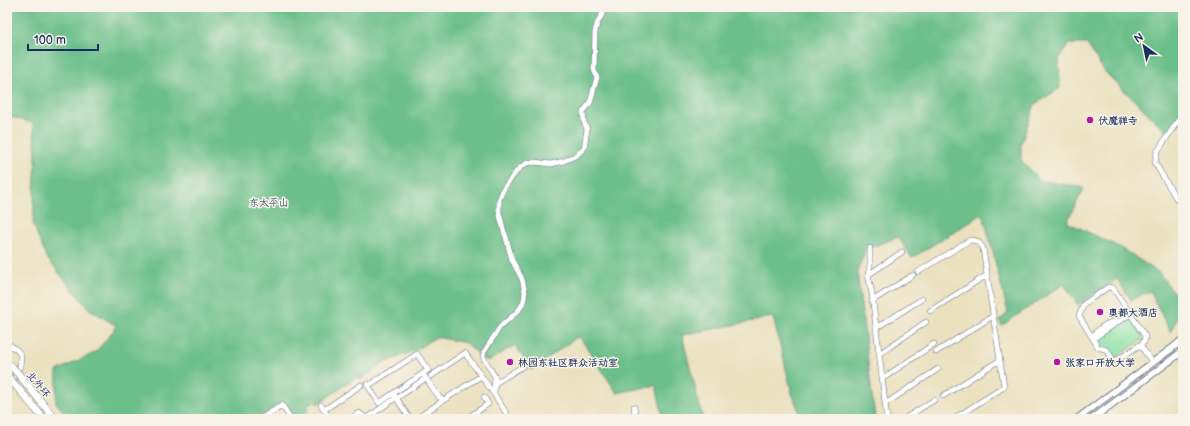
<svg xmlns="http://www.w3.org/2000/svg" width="1190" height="426" viewBox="0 0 1190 426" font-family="'Balsamiq Sans','LXGW WenKai TC',sans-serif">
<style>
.green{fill:#86e1a6;stroke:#508882}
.forest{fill:#6cbf8b;stroke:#447774}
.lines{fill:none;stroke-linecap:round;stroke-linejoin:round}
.minor-casing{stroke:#646d80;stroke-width:6}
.major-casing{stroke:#646d80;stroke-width:8}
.highway-casing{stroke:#646d80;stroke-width:8}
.minor{stroke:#fff;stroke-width:5}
.major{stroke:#fff;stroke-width:6}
.highway{stroke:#fff;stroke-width:7}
.highway-bridge-casing{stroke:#646d80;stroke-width:8;stroke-linecap:butt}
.highway-bridge{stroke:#fff;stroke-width:7}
.poi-dot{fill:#b5179e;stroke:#f7f3e8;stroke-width:1.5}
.labels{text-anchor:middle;stroke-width:3;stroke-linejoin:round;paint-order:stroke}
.poi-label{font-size:10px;font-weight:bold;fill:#1b2f5e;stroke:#f7f3e8;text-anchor:start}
.park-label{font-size:10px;fill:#30536c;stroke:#f7f3e8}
.street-label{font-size:10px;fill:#1b2f5e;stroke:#f7f3e8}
</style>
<rect width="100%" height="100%" fill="#f7f3e8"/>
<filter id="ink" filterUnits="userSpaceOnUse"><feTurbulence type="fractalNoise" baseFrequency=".025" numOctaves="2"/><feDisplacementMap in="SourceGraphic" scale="8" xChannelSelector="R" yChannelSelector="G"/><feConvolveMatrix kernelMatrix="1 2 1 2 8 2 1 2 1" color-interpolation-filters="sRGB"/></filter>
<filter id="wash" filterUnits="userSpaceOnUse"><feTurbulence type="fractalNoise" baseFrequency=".012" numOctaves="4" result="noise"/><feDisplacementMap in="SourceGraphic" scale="16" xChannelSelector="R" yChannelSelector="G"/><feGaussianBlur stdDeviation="0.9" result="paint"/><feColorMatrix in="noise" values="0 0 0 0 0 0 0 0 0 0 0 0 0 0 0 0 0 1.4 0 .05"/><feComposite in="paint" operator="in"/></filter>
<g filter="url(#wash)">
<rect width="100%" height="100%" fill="#ebe1bf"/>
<!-- green -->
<path class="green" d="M1130,317L1143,336L1142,340L1114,359L1100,346L1096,339Z"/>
<!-- forest -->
<path class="forest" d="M7,7H1183V120L1169,134L1105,72L1087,44H1069L1059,59L1060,88L1035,104L1021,144V160L1039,180L1084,188L1067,222L1121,248L1158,272L1183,304V309L1170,332L1150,291L1131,300L1117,279L1078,305L1064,284L1001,326L1000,320L1008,313L987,229L982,214L912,258L898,237L864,250V255L858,268V280L875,419H802L792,393L773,317L682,335L703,419H663L656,385L617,393L579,336L531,370L515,345L489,361L480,357L466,343L436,337L414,351L386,362L360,380L357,377L317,404L315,401L307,406L310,410L296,419H294L283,402L256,419H70L56,403L57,371L96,352L117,326L89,309L46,257L33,224L36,153L33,123L7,116Z"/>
</g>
<g filter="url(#ink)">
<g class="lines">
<defs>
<path id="minor" d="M1183,113L1157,152L1155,163L1176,198L1183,207
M870,248V265L868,275L872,294L887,419
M918,272L970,240C977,240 979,242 983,248L1004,387L953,419
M868,275L902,252
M1108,287L1113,288L1145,336L1144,342L1116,361L1113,360L1107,350L1098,347L1079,316L1084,304Z
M872,301L913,275
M930,311L987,275
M7,320L8,324L7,325
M876,328L922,299
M1092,337C1099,328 1107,321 1119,321
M1093,339L1130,314
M7,343L17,350L21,355L20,366L7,392
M1140,345L1153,363
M936,352L993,316
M879,354L926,322
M423,374L439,397L444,400L481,376
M431,376L465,353L494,394
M882,379L934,344
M367,384L379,403L428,370L417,354L368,386
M494,384L523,366
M395,396L410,419
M943,396L1000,360
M397,398L423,380
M885,404L938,369
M321,405L330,419
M634,407L636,419
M324,410L361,385
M260,419L282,405L291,419
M350,419L359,413L362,415L365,419
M365,419L393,400
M416,419L441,402
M466,419L488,404L484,397
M510,419L494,394L495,377L483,357L484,352L500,327L518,311L522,305L524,299L525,292L522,279L512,260L506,237L504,232L499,212V200L504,188L516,172L521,167L527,163L534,162L551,164L564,161L577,155L584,148L587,129L584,122L583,112L590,103L597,77L594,70L595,32L597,24L606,7
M904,419L934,400"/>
<path id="major" d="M1077,419L1175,346L1183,339
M1092,419L1183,351"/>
<path id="highway" d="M7,363L12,367
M22,378L55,419
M17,387L44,419"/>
</defs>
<!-- minor casing -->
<use href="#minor" class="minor-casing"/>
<!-- major casing -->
<use href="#major" class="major-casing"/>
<!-- highway casing -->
<use href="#highway" class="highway-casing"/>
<!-- minor -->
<use href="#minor" class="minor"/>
<!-- major -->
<use href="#major" class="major"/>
<!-- highway -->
<use href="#highway" class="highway"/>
<defs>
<path id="highway-bridge" d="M12,367L22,378
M7,376L17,387"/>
</defs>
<!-- highway-bridge casing -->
<use href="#highway-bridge" class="highway-bridge-casing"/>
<!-- highway-bridge -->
<use href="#highway-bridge" class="highway-bridge"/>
</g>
</g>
<!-- markers -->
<g class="poi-dot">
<circle cx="1090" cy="120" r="4"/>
<circle cx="1100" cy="312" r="4"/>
<circle cx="510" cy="362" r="4"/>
<circle cx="1057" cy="362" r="4"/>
</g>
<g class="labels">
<!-- poi labels -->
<g class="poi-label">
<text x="1098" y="124">伏魔禅寺</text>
<text x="1108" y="316">奥都大酒店</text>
<text x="518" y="366">林园东社区群众活动室</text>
<text x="1065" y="366">张家口开放大学</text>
</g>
<!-- park labels -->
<g class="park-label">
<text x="269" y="206">东太平山</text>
</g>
<!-- street labels -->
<g class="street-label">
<text transform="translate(39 384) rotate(50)" y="4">北外环</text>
</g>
</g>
<!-- margin -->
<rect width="1190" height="426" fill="none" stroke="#f7f3e8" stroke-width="24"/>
<!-- north arrow -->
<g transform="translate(1144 46) rotate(327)" stroke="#f7f3e8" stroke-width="3" paint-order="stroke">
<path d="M0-3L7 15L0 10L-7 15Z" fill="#1b2f5e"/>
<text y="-6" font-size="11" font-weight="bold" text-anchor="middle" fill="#1b2f5e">N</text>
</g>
<!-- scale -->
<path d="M28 44v6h70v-6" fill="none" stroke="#1b2f5e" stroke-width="2"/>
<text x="34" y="44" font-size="12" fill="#1b2f5e" stroke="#f7f3e8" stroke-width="3" paint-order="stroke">100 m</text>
</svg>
